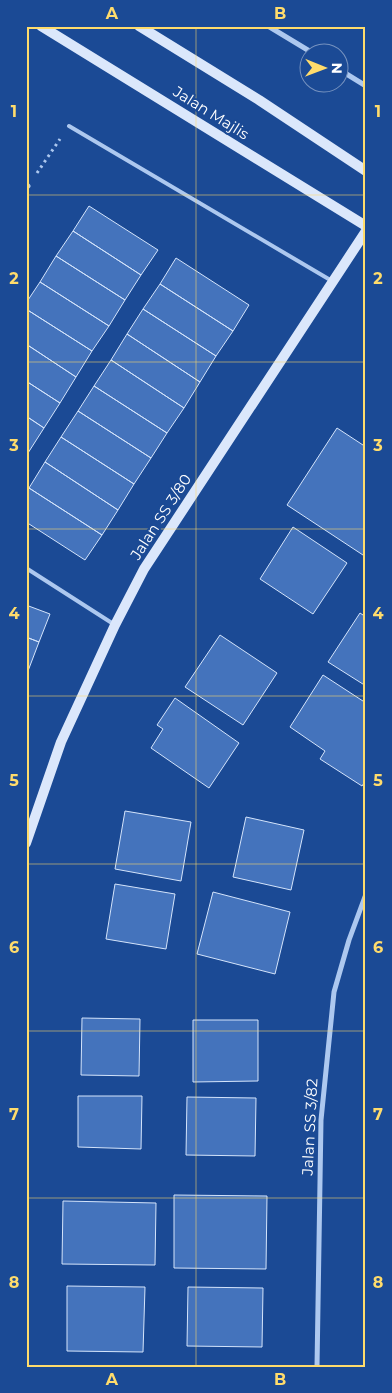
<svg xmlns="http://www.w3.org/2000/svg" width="392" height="1393" viewBox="0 0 392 1393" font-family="Montserrat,sans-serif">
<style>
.building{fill:#4473bc;stroke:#d4e4fb}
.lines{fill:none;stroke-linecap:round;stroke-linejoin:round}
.path{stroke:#adc8ef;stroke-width:3;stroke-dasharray:2.5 4;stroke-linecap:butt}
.lane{stroke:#adc8ef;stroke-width:4}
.street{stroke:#adc8ef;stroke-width:5}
.secondary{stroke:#dbe7fb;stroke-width:10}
.grid{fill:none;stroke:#ffdc6c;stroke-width:1;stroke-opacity:0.55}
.labels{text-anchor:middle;stroke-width:4;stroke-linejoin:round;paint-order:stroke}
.street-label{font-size:15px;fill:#fff;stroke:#1b4a95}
.neatline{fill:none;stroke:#ffdc6c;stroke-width:2}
.grid-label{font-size:16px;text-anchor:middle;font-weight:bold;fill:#ffdc6c}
</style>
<rect width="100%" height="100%" fill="#1b4a95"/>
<!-- building -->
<path class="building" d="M89,206L158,250L141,275L73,231Z
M73,231L141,275L125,300L56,256Z
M56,256L125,300L109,326L40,282Z
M176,258L249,305L233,331L160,284Z
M40,282L109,326L92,351L26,309V303Z
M160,284L233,331L216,356L143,309Z
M26,309L92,351L76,377L26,344Z
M143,309L216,356L200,382L127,334Z
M127,334L200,382L184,408L111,360Z
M26,344L76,377L60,403L26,381Z
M111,360L184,408L167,433L94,386Z
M26,381L60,403L44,428L26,416Z
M94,386L167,433L151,458L78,411Z
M78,411L151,458L134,484L61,437Z
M26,416L44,428L28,453L26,452Z
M337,428L366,447V557L287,505Z
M61,437L134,484L118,510L45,462Z
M45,462L118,510L102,535L29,488Z
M29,488L102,535L85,560L26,522V491Z
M293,527L347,563L313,614L260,579Z
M26,605L50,614L39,642L26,637Z
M360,613L366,617V686L328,662Z
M220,635L277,673L243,725L185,687Z
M26,637L39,642L28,671L26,670Z
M323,675L366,703V780L362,786L320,759L325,751L290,727Z
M175,698L239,743L209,788L151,748L163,729L157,725Z
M125,811L191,822L181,881L115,869Z
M246,817L304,830L291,890L233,877Z
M115,884L175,894L166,949L106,939Z
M213,892L290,912L275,974L197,954Z
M82,1018L140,1019L139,1076L81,1075Z
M193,1020H258V1081L193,1082Z
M78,1096H142L141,1149L78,1147Z
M187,1097L256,1098L255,1156L186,1155Z
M174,1195L267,1196L266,1269L174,1268Z
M63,1201L156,1203L155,1265L62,1264Z
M67,1286L145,1287L143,1352L67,1351Z
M188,1287L263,1288L262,1347L187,1346Z"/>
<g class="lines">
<!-- path -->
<path class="path" d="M37,173L60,139"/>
<!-- lane -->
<path class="lane" d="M69,126L332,281
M26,568L115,625"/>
<!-- street -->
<path class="street" d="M268,26L311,52
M340,70L366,86
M26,188L28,186
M317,1367L321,1120L334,992L349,940L366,894"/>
<!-- secondary -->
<path class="secondary" d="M41,26L366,226
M139,26L259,100L366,171
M26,843L61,742L115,625L144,569L366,231"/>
</g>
<!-- grid -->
<path class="grid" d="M196,26V1367M26,195H366M26,362H366M26,529H366M26,696H366M26,864H366M26,1031H366M26,1198H366"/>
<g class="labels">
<!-- street labels -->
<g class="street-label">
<text transform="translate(211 113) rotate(32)" y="5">Jalan Majlis</text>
<text transform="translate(161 517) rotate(-57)" y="5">Jalan SS 3/80</text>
<text transform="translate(310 1127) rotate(-87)" y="5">Jalan SS 3/82</text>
</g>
</g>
<!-- border -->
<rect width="392" height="1393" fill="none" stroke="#1b4a95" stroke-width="55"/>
<!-- north arrow -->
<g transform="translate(324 68) rotate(91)"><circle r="24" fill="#1b4a95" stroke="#7692bf"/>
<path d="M0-4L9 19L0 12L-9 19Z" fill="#ffdc6c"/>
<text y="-8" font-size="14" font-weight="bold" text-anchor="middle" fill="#ffffff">N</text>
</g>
<rect x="28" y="28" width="336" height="1338" class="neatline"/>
<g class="grid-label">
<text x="112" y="19">A</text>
<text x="280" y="19">B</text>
<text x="14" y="117">1</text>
<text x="378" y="117">1</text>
<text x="14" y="284">2</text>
<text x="378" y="284">2</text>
<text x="14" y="451">3</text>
<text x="378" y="451">3</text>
<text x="14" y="619">4</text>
<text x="378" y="619">4</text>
<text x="14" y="786">5</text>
<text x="378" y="786">5</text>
<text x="14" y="953">6</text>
<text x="378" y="953">6</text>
<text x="14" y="1120">7</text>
<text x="378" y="1120">7</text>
<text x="14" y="1288">8</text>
<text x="378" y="1288">8</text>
<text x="112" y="1385">A</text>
<text x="280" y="1385">B</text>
</g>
</svg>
